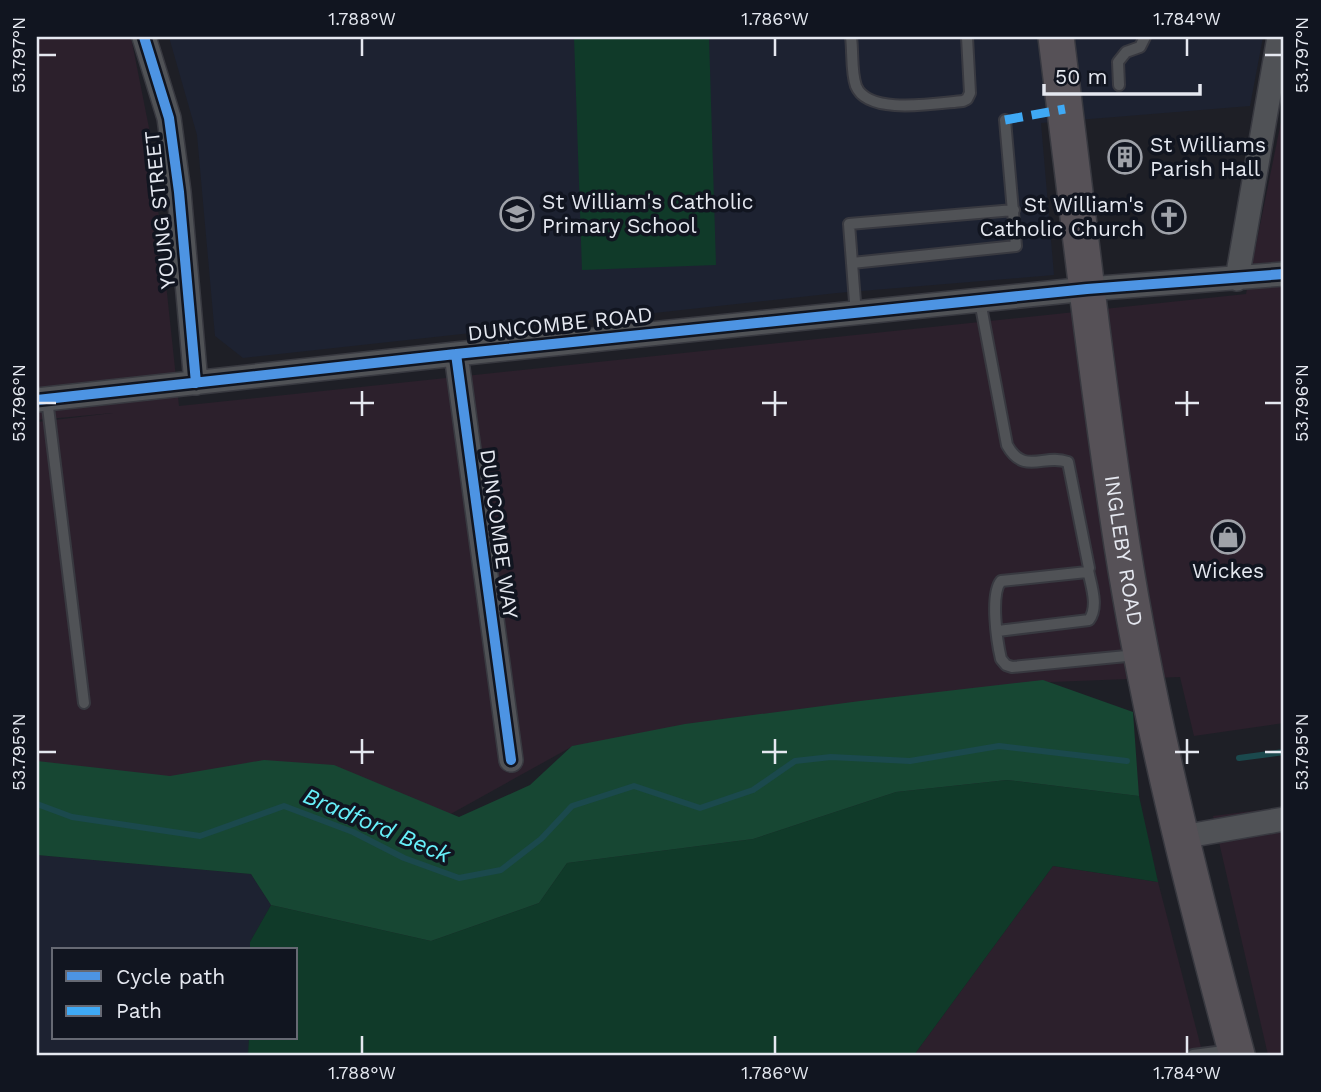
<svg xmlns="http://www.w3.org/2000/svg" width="1321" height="1092" viewBox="0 0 1321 1092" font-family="'Work Sans',sans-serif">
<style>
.built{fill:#1d2231}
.industrial{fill:#2c202c}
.green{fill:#103a29}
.forest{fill:#174733}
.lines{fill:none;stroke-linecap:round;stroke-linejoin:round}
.stream{stroke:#1b494d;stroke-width:6}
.lane-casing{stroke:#383940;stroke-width:14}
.street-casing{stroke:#383940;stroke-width:26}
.primary-casing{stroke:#383940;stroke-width:38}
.lane{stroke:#505256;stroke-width:10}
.street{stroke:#505256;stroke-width:23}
.primary{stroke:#565157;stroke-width:35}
.quiet{stroke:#3fa9f5;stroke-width:9;stroke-dasharray:18 9;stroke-linecap:butt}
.cycleway-casing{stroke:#111520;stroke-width:15}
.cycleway{stroke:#4d94e3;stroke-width:10}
.ticks{fill:none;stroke:#e5e8f0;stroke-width:2.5}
.labels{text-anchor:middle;stroke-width:7;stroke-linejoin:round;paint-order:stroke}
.poi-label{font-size:21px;fill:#e5e8f0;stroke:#111520;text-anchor:start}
.street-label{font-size:21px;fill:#e5e8f0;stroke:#111520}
.water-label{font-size:23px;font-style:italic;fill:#67f0fa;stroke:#111520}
.neatline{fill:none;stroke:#e5e8f0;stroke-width:2.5}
.ticks-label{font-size:18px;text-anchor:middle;fill:#e5e8f0}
</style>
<rect width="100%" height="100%" fill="#1e1f26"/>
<!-- built -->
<path class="built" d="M169,37H1263L1250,106L1041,123L1054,275L837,293L243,358L215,336L197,135Z
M37,855L251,874L271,905L250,942V950H54V1038H249L248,1055H37Z"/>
<!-- industrial -->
<path class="industrial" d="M37,37H131L150,133L179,406L1246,294L1284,107V723L1194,736L1180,677L1051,682L573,746L447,816L37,763V422L113,413L37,420Z
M1284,807V1055H1268L1213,816Z
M1053,866L1158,882L1203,1055H914Z"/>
<!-- green -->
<path class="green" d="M574,37H709L716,265L582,270Z
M1007,780L1139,796L1158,882L1053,866L914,1055H248L249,1038H296V950H250V942L271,905L431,941L539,903L567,863L753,839L896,792Z"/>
<!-- forest -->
<path class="forest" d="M1043,680L1133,712L1139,796L1007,780L896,792L753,839L567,863L539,903L431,941L271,905L251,874L37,855V761L170,776L264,760L334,765L459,817L530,785L572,746L685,724L860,701Z"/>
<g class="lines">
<!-- stream -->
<path class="stream" d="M1239,758L1284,752
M37,804L72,817L200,836L284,806L353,832L404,858L459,878L501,870L541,839L572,806L634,786L700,808L753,790L795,761L831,757L910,761L999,746L1127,761"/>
<defs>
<path id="lane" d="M851,37C853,51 851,72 856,86C868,116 937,103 963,101L967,99L970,93L967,37
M1119,85L1118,62L1126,52L1140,47L1145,37
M852,263L849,224L1014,210
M980,301L1007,445C1024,476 1044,453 1068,462L1089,568L1087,572L1001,581C990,594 997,642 1001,659L1006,665L1012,667L1137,655
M856,315L852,263L1016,246L1005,120
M47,399L84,703
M998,631L1089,620C1099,607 1091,585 1088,570
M1193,1055L1232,1050"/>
<path id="street" d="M144,37L169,118L179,192L196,383
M1237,279L1279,37
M456,354L511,760
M37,400L456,354L1087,289L1284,274
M1182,837L1284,819"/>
<g id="primary">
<path id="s1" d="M1056,37C1077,206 1096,376 1122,545C1149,717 1192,887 1237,1055"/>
</g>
</defs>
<!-- lane casing -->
<use href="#lane" class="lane-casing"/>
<!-- street casing -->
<use href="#street" class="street-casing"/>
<!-- primary casing -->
<use href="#primary" class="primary-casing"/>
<!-- lane -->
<use href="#lane" class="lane"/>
<!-- street -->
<use href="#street" class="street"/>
<!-- primary -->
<use href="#primary" class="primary"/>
<!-- quiet -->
<path class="quiet" d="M1005,120L1065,109"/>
<defs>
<path id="cycleway" d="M144,37L169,118L179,192L196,383
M456,354L511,760
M37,400L456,354L1087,289L1284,274"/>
</defs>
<!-- cycleway casing -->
<use href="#cycleway" class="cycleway-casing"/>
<!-- cycleway -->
<use href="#cycleway" class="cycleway"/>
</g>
<!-- ticks -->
<path class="ticks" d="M362,38V56M775,38V56M1187,38V56M38,55H56M1265,55H1282M362,391V416M775,391V416M1187,391V416M38,403H56M350,403H374M762,403H787M1175,403H1199M1265,403H1282M362,739V764M775,739V764M1187,739V764M38,752H56M350,752H374M762,752H787M1175,752H1199M1265,752H1282M362,1036V1054M775,1036V1054M1187,1036V1054"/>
<!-- icons -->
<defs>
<symbol id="building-ring" viewBox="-11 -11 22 22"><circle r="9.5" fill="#111520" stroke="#9fa2a9" stroke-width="1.5"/><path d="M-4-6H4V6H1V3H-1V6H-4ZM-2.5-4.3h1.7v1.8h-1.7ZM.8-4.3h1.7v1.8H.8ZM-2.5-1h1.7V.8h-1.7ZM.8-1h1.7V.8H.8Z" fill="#9fa2a9"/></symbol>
<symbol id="school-ring" viewBox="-11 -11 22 22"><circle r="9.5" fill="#111520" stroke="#9fa2a9" stroke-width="1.5"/><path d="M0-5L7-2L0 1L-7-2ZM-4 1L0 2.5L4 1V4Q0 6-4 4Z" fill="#9fa2a9"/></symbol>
<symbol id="church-ring" viewBox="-11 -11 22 22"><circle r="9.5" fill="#111520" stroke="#9fa2a9" stroke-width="1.5"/><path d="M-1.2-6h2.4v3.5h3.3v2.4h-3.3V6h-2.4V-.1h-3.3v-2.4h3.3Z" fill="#9fa2a9"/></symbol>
<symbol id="shop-ring" viewBox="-11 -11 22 22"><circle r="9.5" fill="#111520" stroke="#9fa2a9" stroke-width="1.5"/><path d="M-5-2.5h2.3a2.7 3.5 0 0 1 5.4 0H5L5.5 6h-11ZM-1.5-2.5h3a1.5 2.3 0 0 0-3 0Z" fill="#9fa2a9"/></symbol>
</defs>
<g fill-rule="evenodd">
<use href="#building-ring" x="1106" y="138" width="38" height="38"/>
<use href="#school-ring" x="498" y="195" width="38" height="38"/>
<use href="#church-ring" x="1150" y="198" width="38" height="38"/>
<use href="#shop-ring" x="1209" y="518" width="38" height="38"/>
</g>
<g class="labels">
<!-- poi labels -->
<g class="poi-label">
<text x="1150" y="152">St Williams<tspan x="1150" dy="24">Parish Hall</tspan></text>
<text x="542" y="209">St William's Catholic<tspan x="542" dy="24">Primary School</tspan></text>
<text x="1144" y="212" text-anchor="end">St William's<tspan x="1144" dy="24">Catholic Church</tspan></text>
<text x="1228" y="578" text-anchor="middle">Wickes</text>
</g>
<!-- street labels -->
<g class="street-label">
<text transform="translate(160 210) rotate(-96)" y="7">YOUNG STREET</text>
<text transform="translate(560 324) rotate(-6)" y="7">DUNCOMBE ROAD</text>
<text transform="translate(499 534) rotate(82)" y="7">DUNCOMBE WAY</text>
<text dy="7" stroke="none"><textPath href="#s1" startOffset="518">INGLEBY ROAD</textPath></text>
</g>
<!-- water labels -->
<g class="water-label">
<text transform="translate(377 825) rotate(23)" y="8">Bradford Beck</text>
</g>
</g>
<!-- border -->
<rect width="1321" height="1092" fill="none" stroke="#111520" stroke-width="77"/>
<!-- legend -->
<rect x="52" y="948" width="245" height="91" fill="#111520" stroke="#666973" stroke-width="2"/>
<rect x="66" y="971" width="35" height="10" fill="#4d94e3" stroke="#666973" stroke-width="2"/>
<text x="116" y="984" font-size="21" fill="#e5e8f0">Cycle path</text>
<rect x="66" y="1006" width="35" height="10" fill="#3fa9f5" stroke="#666973" stroke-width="2"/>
<text x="116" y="1018" font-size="21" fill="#e5e8f0">Path</text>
<!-- scale -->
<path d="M1044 84v10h156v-10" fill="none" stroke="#e5e8f0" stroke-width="3.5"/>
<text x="1055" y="84" font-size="21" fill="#e5e8f0" stroke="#111520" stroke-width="5" paint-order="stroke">50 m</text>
<rect x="38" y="38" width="1244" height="1016" class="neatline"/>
<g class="ticks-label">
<text x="362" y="25">1.788°W</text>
<text x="775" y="25">1.786°W</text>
<text x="1187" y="25">1.784°W</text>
<text transform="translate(19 55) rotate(-90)" y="6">53.797°N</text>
<text transform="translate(1302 55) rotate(-90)" y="6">53.797°N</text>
<text transform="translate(19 403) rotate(-90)" y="6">53.796°N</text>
<text transform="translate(1302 403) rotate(-90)" y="6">53.796°N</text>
<text transform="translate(19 752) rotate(-90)" y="6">53.795°N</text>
<text transform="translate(1302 752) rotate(-90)" y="6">53.795°N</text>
<text x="362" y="1079">1.788°W</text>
<text x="775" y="1079">1.786°W</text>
<text x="1187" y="1079">1.784°W</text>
</g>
</svg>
